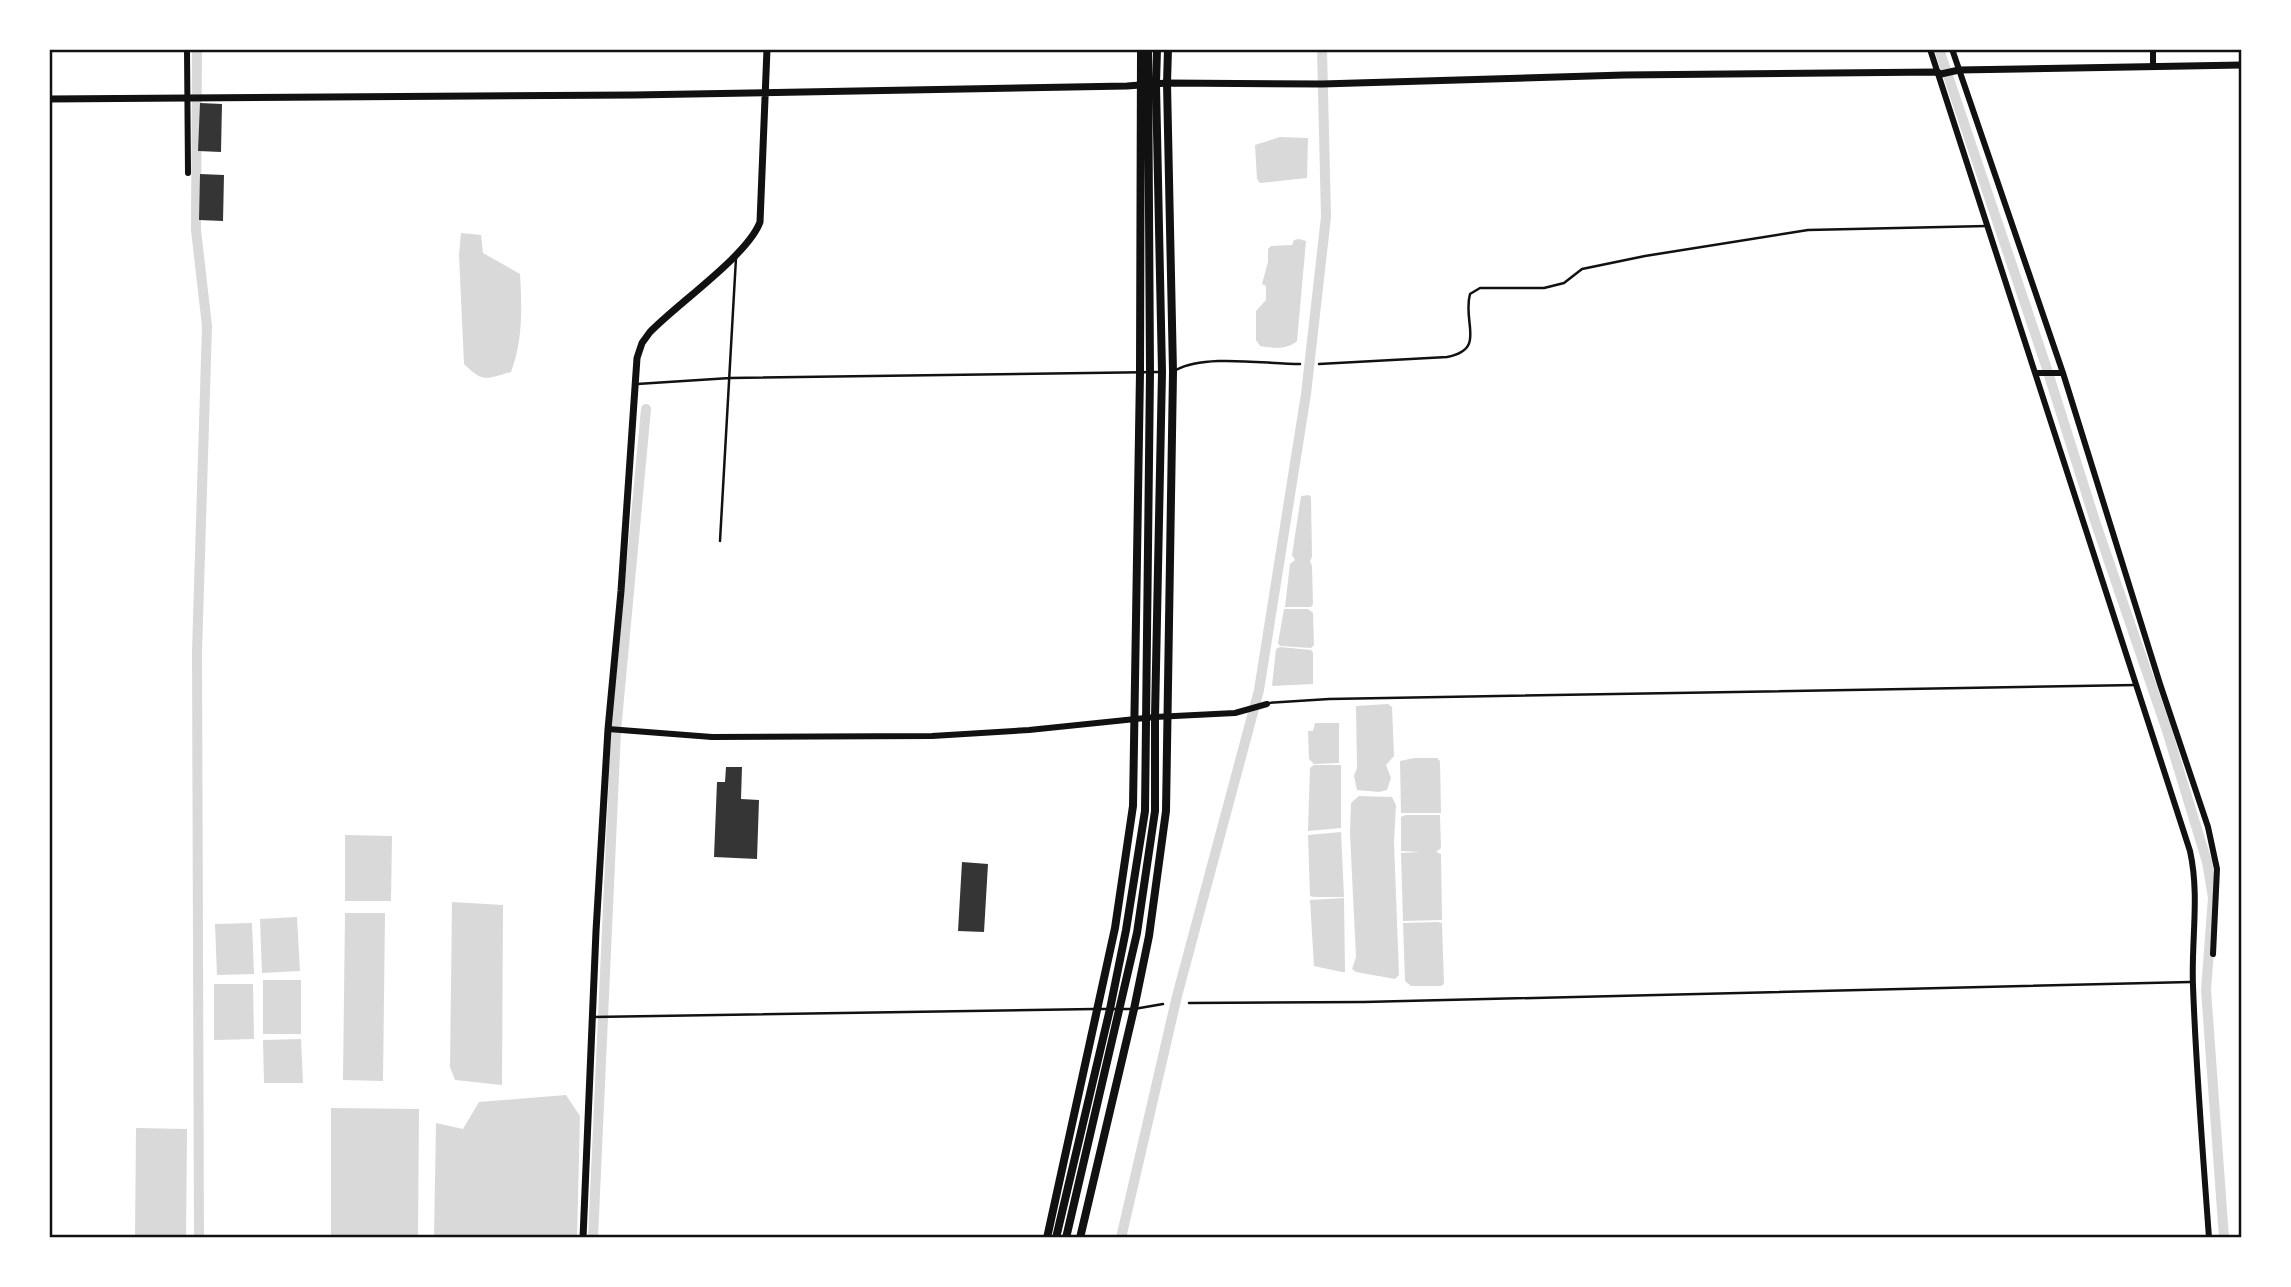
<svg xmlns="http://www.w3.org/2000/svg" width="2291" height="1287" viewBox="0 0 2291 1287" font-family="Rubik,sans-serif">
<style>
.water{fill:#d9d9d9}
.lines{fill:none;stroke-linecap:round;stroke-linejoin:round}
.canal{stroke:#d9d9d9;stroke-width:10}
.building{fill:#353535}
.service{stroke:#111;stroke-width:2.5}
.minor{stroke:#111;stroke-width:6}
.tertiary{stroke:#111;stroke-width:7}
.secondary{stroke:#111;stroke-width:8}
.neatline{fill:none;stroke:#111;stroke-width:2.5}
</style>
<rect width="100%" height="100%" fill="#fff"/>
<!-- water -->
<path class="water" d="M1280,137L1308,138L1307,178L1260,183L1257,179L1255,145Z
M461,233L481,235L483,253L520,274C522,308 523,340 511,372C486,379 483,383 464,364L459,255Z
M1299,239L1306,241L1297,341C1287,350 1272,348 1260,346L1256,340V311L1266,300V286L1262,284L1268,262V249L1271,246L1292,245L1294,240Z
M1309,495L1311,497L1312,557L1310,561L1312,566L1313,604L1311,607H1285L1290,564L1295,560L1292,555L1301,496Z
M1284,609H1308L1313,613L1314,645L1311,648L1280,646L1278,643Z
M1280,647L1311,650L1313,653V684L1272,686L1276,649Z
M1388,704L1392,707L1394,756L1386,765L1391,778L1387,790L1379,792L1357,790L1354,776L1357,768L1356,706Z
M1315,723H1339V763L1314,764L1309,759L1308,731H1313Z
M1414,758H1437L1440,761L1441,813H1401L1400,761Z
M1314,765H1341V828L1308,831L1310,768Z
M1359,796L1392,797L1396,805L1394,842L1399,975L1395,979L1356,972L1352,969L1356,957L1350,834L1351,803Z
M1406,815H1440L1441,848L1436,852L1441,854L1442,920L1403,921L1401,853L1420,852L1401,851V817Z
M1341,832L1344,897H1314L1310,896L1308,835Z
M345,835L392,836L391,901H345Z
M1344,898L1345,972H1342L1314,966L1310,900Z
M452,902L503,905L502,1085L455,1080L450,1067Z
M345,913H385L383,1081L343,1080Z
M297,917L300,971L262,973L260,919Z
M1438,922L1442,923L1444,984L1441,986H1411L1405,981L1403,923Z
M252,923L254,974L217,975L215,924Z
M263,980H301V1034H263Z
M214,984H253L254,1039L214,1040Z
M301,1039L303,1083H264L263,1040Z
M566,1095L580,1116L577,1238H434L436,1123L463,1129L479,1102Z
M331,1108L419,1109L418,1238H331Z
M136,1128L187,1129L186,1238H135Z"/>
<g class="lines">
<!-- canal -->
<path class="canal" d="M197,49L196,230L207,326L197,652L199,1238
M1939,49L2046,366L2095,521L2167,731L2207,862L2213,898L2206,990L2224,1238
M593,1238L616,731L646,409
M1121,1238L1177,996L1259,690L1306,394L1326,217L1322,49"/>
</g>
<!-- building -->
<path class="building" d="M200,103L222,104L221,152L198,151Z
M200,174L224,175L223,221L199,220Z
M726,767H742L741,799L759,800L757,859L714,857L717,782H725Z
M962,862L988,864L984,932L958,931Z"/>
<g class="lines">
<!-- service -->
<path class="service" d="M1319,364L1447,357C1487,349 1462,323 1470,294L1480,288H1544L1564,283L1582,269L1645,256L1808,230L1987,226
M1176,370C1206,354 1264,364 1300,364
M637,384L730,378L1159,372
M720,541L736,258
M1268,703L1329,699L2136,685
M1189,1003L1364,1002L2190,982
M1100,1009H1134L1163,1004
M593,1017L1094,1009"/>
<!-- minor -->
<path class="minor" d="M187,49L188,173
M1930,49L2190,851C2200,896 2191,941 2193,986C2196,1070 2203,1154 2209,1238
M1952,49L2063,373L2160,684L2208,827L2217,869L2213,954
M2153,49V66
M2036,373H2063
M608,729L712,737L932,736L1029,730L1155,717L1235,713L1267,704"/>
<!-- tertiary -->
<path class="tertiary" d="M49,99L634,95L1127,86L1167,83L1322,84L1624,75L1937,72L1941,74L1959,70L2242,65
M583,1238L596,931L608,729L621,591L637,358L642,343L650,332C678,303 748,255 760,222L767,49"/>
<!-- secondary -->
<path class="secondary" d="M1047,1238L1115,928L1133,806L1140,372L1141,49
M1056,1238L1110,1009L1126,930L1145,811L1150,372L1148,49
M1066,1238L1137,933L1155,811V717L1162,372L1156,84L1157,49
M1080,1238L1134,1009L1149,936L1166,811L1173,372L1167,83L1168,49"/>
</g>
<!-- border -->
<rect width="2291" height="1287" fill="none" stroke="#ffffff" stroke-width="102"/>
<rect x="51" y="51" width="2189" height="1185" class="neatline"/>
</svg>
